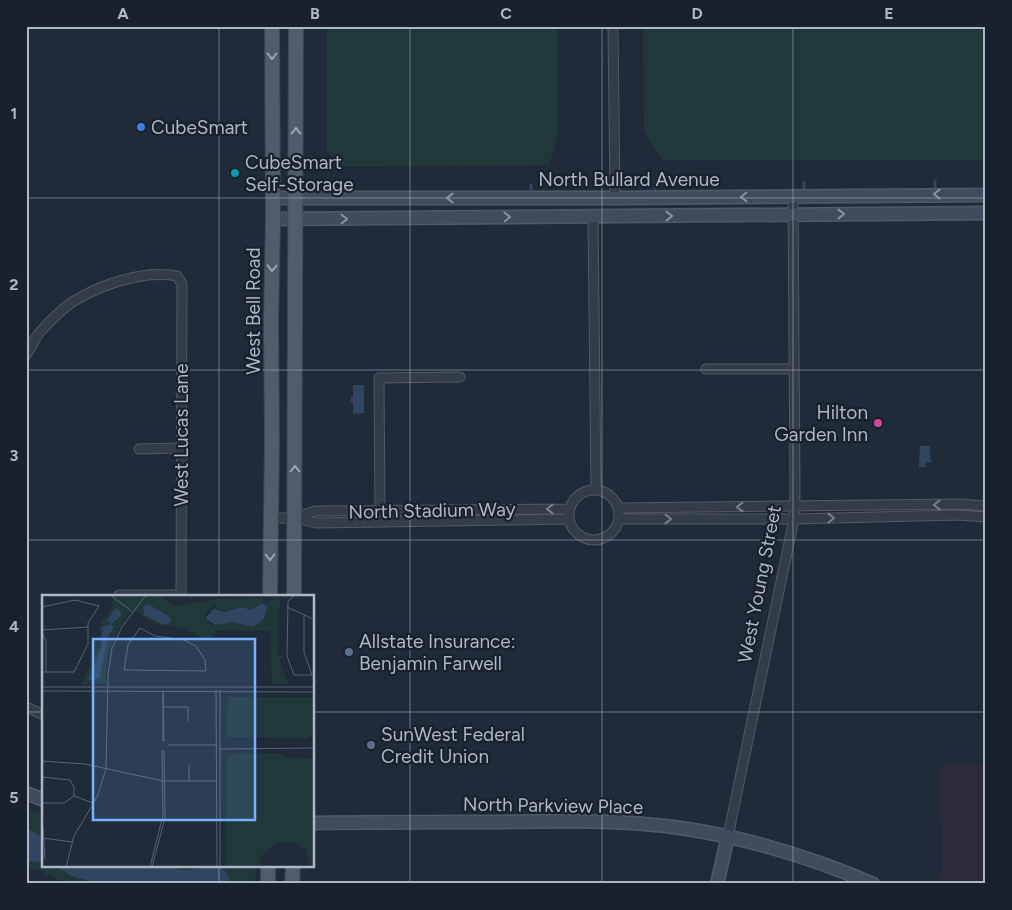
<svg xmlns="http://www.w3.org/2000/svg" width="1012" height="910" viewBox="0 0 1012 910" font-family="Figtree,sans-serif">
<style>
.medical{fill:#2d2b3a}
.green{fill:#21383b}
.water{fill:#2f4560}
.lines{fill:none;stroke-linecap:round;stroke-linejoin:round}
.stream{stroke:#2f4560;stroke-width:3}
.street-casing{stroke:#505a67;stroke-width:11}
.secondary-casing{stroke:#505a67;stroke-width:15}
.primary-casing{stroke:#3c4653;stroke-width:16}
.street{stroke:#333d4a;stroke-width:9}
.secondary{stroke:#404c5d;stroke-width:12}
.primary{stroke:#505c6a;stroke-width:14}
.oneway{stroke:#9aa5b4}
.oneway2{stroke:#8792a1}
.oneway3{stroke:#76808e}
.grid{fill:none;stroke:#adb7c6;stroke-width:1;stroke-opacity:0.55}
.shop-dot{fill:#3f7fe0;stroke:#18222e;stroke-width:2}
.culture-dot{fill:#0f9aa8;stroke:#18222e;stroke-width:2}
.hotel-dot{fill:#d1479c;stroke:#18222e;stroke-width:2}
.service-dot{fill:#5c6f8a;stroke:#18222e;stroke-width:2}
.labels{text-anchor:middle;stroke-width:4.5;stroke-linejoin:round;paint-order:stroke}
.poi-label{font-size:19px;fill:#adb7c6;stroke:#18222e;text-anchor:start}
.street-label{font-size:19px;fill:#adb7c6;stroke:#18222e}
.inset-road{fill:none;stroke:#586371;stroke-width:1}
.view{fill:#79b0ff;fill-opacity:0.15;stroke:#79b0ff;stroke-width:2.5}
.inset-edge{fill:none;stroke:#adb7c6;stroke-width:2.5}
.neatline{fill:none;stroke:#adb7c6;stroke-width:2}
.grid-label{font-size:16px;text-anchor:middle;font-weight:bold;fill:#adb7c6}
</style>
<rect width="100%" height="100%" fill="#1f2b39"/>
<!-- medical -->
<path class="medical" d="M986,765V883L936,884L942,872L940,766Z"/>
<!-- green -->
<path class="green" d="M327,26H558V135L549,165L344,167L327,152Z
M643,26H986V160H662L644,131Z
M26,808L44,814V866H255L256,884H67L36,869L26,871Z"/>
<!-- water -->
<path class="water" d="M353,385H364V413L353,414V403L351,402V397H353Z
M920,446H930L931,462L926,463V467H919Z
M26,827L39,835L44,841V860L40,862L26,861Z
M56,866H167C172,868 178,869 183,870C202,870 225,856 231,884H100L71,876Z"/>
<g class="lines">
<!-- stream -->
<path class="stream" d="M935,181V187
M804,182V188
M655,183V189
M531,185V190"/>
<defs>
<path id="street" d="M613,26L615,198
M593,217L596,489
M26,355C31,348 34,339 40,332C48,323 64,307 74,301C102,284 144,270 177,276L182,284L181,596
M706,369H794
M139,449L181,448
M569 515a25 25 0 1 1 50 0a25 25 0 1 1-50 0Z
M619,508L960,504L986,506
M380,510L379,378L460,377
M270,518H295L316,523L569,519
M295,518L315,511L570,509
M619,519H794L958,515L986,517
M119,595H181
M26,707L44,715
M728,836L794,519L795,493L793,196"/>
<path id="secondary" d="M272,198H619L986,195
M273,219L986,213
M26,793L44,800
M314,823C374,822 435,822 495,822C557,821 619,819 681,828C747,838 811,857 873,884
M717,884L728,836"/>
<path id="primary" d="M270,596L272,440L271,322L273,219L272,26
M294,596L296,26
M268,884V866
M292,884L293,866"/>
</defs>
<!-- street casing -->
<use href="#street" class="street-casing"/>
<!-- secondary casing -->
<use href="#secondary" class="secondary-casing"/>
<!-- primary casing -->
<use href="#primary" class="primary-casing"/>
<!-- street -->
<use href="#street" class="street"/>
<!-- secondary -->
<use href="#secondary" class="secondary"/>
<!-- primary -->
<use href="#primary" class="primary"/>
</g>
<!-- one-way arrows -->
<defs><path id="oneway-chevron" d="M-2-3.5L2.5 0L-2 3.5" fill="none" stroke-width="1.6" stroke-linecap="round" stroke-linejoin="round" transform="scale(1.25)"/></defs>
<g class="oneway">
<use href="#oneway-chevron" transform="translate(272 56) rotate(90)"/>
<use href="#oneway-chevron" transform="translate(296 131) rotate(-90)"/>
<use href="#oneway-chevron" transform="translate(272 268) rotate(91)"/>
<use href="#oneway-chevron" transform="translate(295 469) rotate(-90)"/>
<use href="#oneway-chevron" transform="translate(270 557) rotate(90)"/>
</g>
<g class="oneway2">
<use href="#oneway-chevron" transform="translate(937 194) rotate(-179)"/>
<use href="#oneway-chevron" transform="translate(744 197) rotate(179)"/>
<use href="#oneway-chevron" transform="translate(450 198) rotate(-180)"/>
<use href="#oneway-chevron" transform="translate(841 214)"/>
<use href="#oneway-chevron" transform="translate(669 216) rotate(-1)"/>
<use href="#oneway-chevron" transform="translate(507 217) rotate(-1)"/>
<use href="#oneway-chevron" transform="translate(344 219) rotate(-1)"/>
</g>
<g class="oneway3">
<use href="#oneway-chevron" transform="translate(937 505) rotate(179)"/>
<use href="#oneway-chevron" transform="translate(740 507) rotate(180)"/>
<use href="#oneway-chevron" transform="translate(550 509) rotate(180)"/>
<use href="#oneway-chevron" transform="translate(831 518) rotate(-1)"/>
<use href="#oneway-chevron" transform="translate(668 519)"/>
</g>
<!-- grid -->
<path class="grid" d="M219,26V596M410,26V884M602,26V884M793,26V884M26,198H986M26,370H986M26,540H986M26,712H44M314,712H986M219,866V884"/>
<!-- markers -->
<circle class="shop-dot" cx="141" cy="127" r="5"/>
<circle class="culture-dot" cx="235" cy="173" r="5"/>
<circle class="hotel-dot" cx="878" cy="423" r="5"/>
<g class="service-dot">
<circle cx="349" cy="652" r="5"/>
<circle cx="371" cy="745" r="5"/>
</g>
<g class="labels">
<!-- poi labels -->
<g class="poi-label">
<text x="151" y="134">CubeSmart</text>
<text x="245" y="169">CubeSmart<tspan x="245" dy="22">Self-Storage</tspan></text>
<text x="868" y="419" text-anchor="end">Hilton<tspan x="868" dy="22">Garden Inn</tspan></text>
<text x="359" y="648">Allstate Insurance:<tspan x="359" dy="22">Benjamin Farwell</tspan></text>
<text x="381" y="741">SunWest Federal<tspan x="381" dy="22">Credit Union</tspan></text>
</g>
<!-- street labels -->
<g class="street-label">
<text x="629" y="186">North Bullard Avenue</text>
<text transform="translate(253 311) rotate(-90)" y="7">West Bell Road</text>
<text transform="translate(181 435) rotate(-90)" y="7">West Lucas Lane</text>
<text transform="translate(432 510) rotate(-1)" y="7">North Stadium Way</text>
<text transform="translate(759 584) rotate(-79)" y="7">West Young Street</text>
<text transform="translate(553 805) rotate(1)" y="7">North Parkview Place</text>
</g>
</g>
<!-- overview -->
<g transform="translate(42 595)">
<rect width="272" height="272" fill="#1f2b39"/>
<path d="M71,0H118L132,11L175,4L220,3L224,7L210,15L201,12L186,17L184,7L185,18L177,14L165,17L175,12V9L164,16L162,23L174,34L170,29L190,27L209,32L221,25L229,32L222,24L225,9L230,2L238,0L236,61H243L237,65L246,89H230L228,36L175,35L166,46L142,33L111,28L90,14L70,45L64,69V88L39,90L58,50L57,32L69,13ZM186,102H272V138L265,143L184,142ZM235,158L249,163L272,164V272H267L264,255L253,248L235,247L219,261L216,272H183L185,162L190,159Z" fill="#21383b"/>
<path d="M220,8L225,11L222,24L211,32L190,27L173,30L163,23L172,14L183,17L200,12L209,15ZM106,9L128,22L129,27L121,30L102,20L101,12ZM76,14L80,20L69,29L72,32L66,41L58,83L46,85L60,52V32L69,29L65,26L72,15Z" fill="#2f4560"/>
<path class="inset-road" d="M68,0L91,17M253,0L246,6L245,61L252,80H273M0,12L33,5L57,11L46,28V49L32,77H0M245,12L273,25M262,21V57L270,80M98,33L113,41L142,45L154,51L163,65L164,76L82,75L86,50ZM0,35L46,32M0,37L4,47V77M0,92H273M174,95L175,272M0,96L273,97M121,98L122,146M122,112H146V126M121,146V96M126,150H175M178,154L273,153M0,166L43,169L121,186H174M147,170V186M0,182L28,185L32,192V201M32,201L51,208M0,208H22L32,201M1,233L3,264M0,243L30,247M24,272L32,241L55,202L64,174L66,80L70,53L80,32L104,0M108,272L121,220L120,155M110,272L123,223L122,155M178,272V95"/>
<path class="view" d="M51,44H213V225H51Z"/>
<rect width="272" height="272" class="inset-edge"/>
</g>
<!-- border -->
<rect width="1012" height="910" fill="none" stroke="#18222e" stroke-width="55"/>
<rect x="28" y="28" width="956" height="854" class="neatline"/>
<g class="grid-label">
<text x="123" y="19">A</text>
<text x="315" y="19">B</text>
<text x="506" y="19">C</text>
<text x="697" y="19">D</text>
<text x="889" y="19">E</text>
<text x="14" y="119">1</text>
<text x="14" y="290">2</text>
<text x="14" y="461">3</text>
<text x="14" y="632">4</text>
<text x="14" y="803">5</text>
</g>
</svg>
